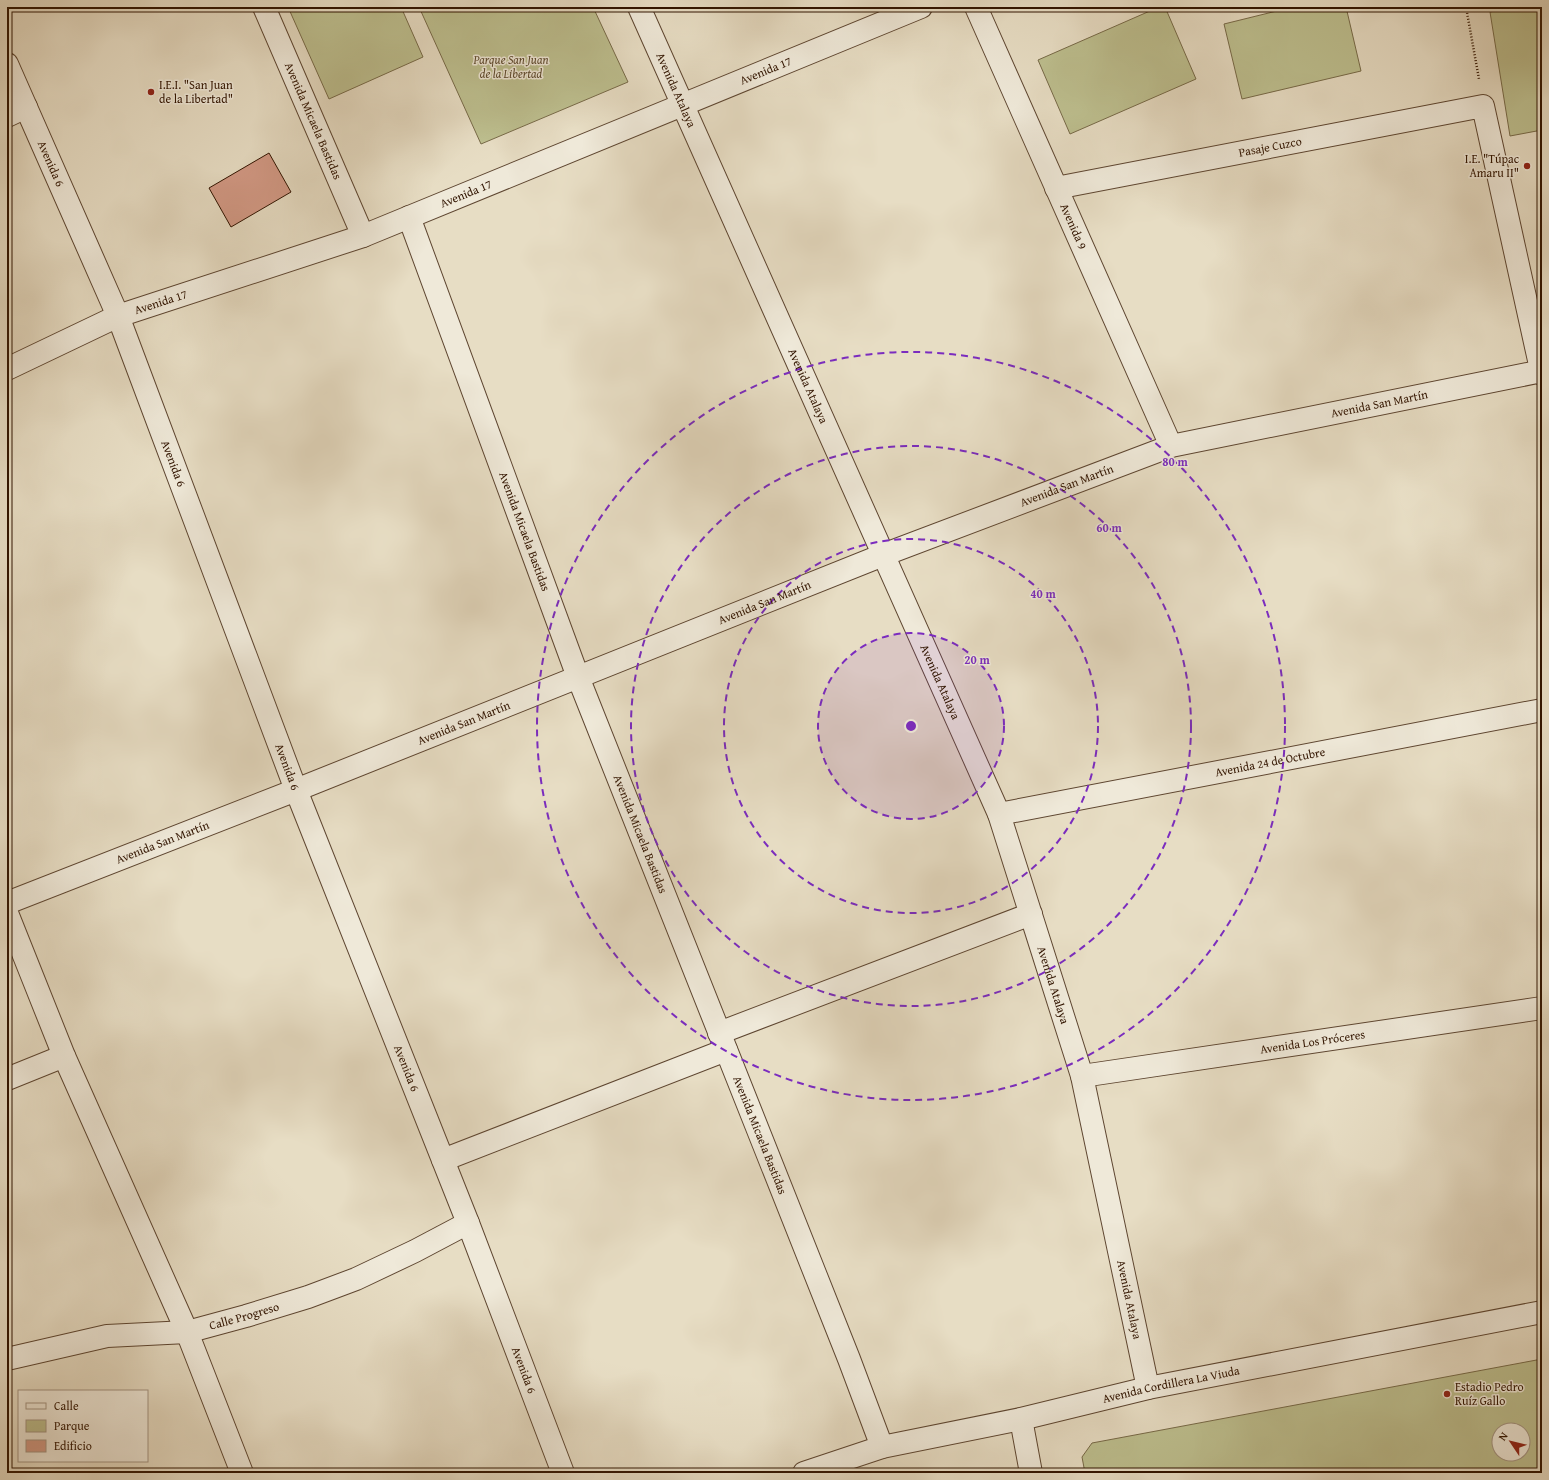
<svg xmlns="http://www.w3.org/2000/svg" width="1549" height="1480" viewBox="0 0 1549 1480" font-family="'Gentium Book Plus',serif">
<style>
.green{fill:#bdbf8f;stroke:#776a48;fill-rule:evenodd}
.building{fill:#d39a86;stroke:#311400}
.lines{fill:none;stroke-linecap:round;stroke-linejoin:round}
.minor-casing{stroke:#5e4631;stroke-width:24}
.path{stroke:#311400;stroke-width:2.5;stroke-dasharray:1 2;stroke-linecap:butt}
.minor{stroke:#efe9d9;stroke-width:22}
.ring{fill:none;stroke:#7b2cbf;stroke-width:2;stroke-dasharray:7 5}
.poi-dot{fill:#8f2418;stroke:#efe9d9;stroke-width:1.5}
.labels{text-anchor:middle;stroke-width:3;stroke-linejoin:round;paint-order:stroke}
.park-label{font-size:12px;font-style:italic;fill:#5b472b;stroke:#efe9d9}
.street-label{font-size:12px;fill:#311400;stroke:#efe9d9}
.poi-label{font-size:12px;fill:#311400;stroke:#efe9d9;text-anchor:start}
.centre{fill:#7b2cbf;stroke:#efe9d9;stroke-width:2}
.ring-label{font-size:12px;text-anchor:middle;font-weight:bold;fill:#7b2cbf;stroke:#efe9d9;stroke-width:3;stroke-linejoin:round;paint-order:stroke}
</style>
<rect width="100%" height="100%" fill="#e7ddc4"/>
<filter id="stains"><feTurbulence type="fractalNoise" baseFrequency=".005" numOctaves="4"/><feColorMatrix values="0 0 0 0 .2 0 0 0 0 .09 0 0 0 0 .02 0 0 0 .5 -.17"/></filter>
<radialGradient id="worn" r=".72"><stop offset=".6" stop-color="#630" stop-opacity="0"/><stop offset="1" stop-color="#630" stop-opacity=".3"/></radialGradient>
<!-- green -->
<path class="green" d="M288,7H401L423,57L329,99Z
M419,7H593L628,82L481,144Z
M1159,7H1165L1196,79L1070,134L1038,60Z
M1293,7H1346L1361,71L1242,99L1224,24Z
M1517,7H1542V130L1510,136L1490,12Z
M1542,1359V1473H1085L1082,1457L1092,1443ZM1499,1430H1523V1454H1499Z"/>
<!-- building -->
<path class="building" d="M269,153L291,192L231,227L209,188Z"/>
<g class="lines">
<defs>
<g id="minor">
<path id="s1" d="M264,7L363,236"/>
<path id="s2" d="M639,7L999,814L1082,1076L1148,1388"/>
<path id="s3" d="M976,7L1171,446"/>
<path id="s4" d="M7,64L118,316L296,790L468,1223L563,1473"/>
<path d="M7,116L26,107"/>
<path id="s5" d="M1056,188L1483,106L1542,374"/>
<path id="s6" d="M409,217L578,677L849,1359L882,1447"/>
<path id="s7" d="M7,369L118,316L363,236L921,7"/>
<path id="s8" d="M999,814L1542,710"/>
<path id="s9" d="M7,903L296,790L883,555L1171,446L1542,371"/>
<path d="M7,913L64,1056L187,1332L242,1473"/>
<path d="M719,1033L1031,914"/>
<path id="s10" d="M1082,1076L1542,1008"/>
<path d="M7,1079L64,1056"/>
<path d="M443,1160L726,1050"/>
<path id="s11" d="M7,1359L107,1336L187,1332L246,1316L308,1297L356,1279L415,1251L468,1223"/>
<path d="M1021,1419L1031,1473"/>
<path id="s12" d="M804,1473L882,1447L1021,1419L1148,1388L1542,1312"/>
</g>
</defs>
<!-- minor casing -->
<use href="#minor" class="minor-casing"/>
<!-- path -->
<path class="path" d="M1466,7L1479,79"/>
<!-- minor -->
<use href="#minor" class="minor"/>
</g>
<!-- distance rings -->
<circle cx="911" cy="726" r="93" fill="#7b2cbf" fill-opacity=".12"/>
<g class="ring">
<circle cx="911" cy="726" r="93"/>
<circle cx="911" cy="726" r="187"/>
<circle cx="911" cy="726" r="280"/>
<circle cx="911" cy="726" r="374"/>
</g>
<!-- markers -->
<g class="poi-dot">
<circle cx="151" cy="92" r="4"/>
<circle cx="1527" cy="166" r="4"/>
<circle cx="1447" cy="1394" r="4"/>
</g>
<g class="labels">
<!-- park labels -->
<g class="park-label">
<text x="511" y="64">Parque San Juan<tspan x="511" dy="14">de la Libertad</tspan></text>
</g>
<!-- street labels -->
<g class="street-label">
<text dy="4" stroke="none"><textPath href="#s7" startOffset="816">Avenida 17</textPath></text>
<text dy="4" stroke="none"><textPath href="#s2" startOffset="91">Avenida Atalaya</textPath></text>
<text dy="4" stroke="none"><textPath href="#s1" startOffset="124">Avenida Micaela Bastidas</textPath></text>
<text dy="4" stroke="none"><textPath href="#s5" startOffset="218">Pasaje Cuzco</textPath></text>
<text dy="4" stroke="none"><textPath href="#s4" startOffset="109">Avenida 6</textPath></text>
<text dy="4" stroke="none"><textPath href="#s7" startOffset="492">Avenida 17</textPath></text>
<text dy="4" stroke="none"><textPath href="#s3" startOffset="240">Avenida 9</textPath></text>
<text dy="4" stroke="none"><textPath href="#s7" startOffset="168">Avenida 17</textPath></text>
<text dy="4" stroke="none"><textPath href="#s2" startOffset="415">Avenida Atalaya</textPath></text>
<text dy="4" stroke="none"><textPath href="#s9" startOffset="1463">Avenida San Martín</textPath></text>
<text dy="4" stroke="none"><textPath href="#s4" startOffset="433">Avenida 6</textPath></text>
<text dy="4" stroke="none"><textPath href="#s9" startOffset="1139">Avenida San Martín</textPath></text>
<text dy="4" stroke="none"><textPath href="#s6" startOffset="335">Avenida Micaela Bastidas</textPath></text>
<text dy="4" stroke="none"><textPath href="#s9" startOffset="815">Avenida San Martín</textPath></text>
<text dy="4" stroke="none"><textPath href="#s2" startOffset="739">Avenida Atalaya</textPath></text>
<text dy="4" stroke="none"><textPath href="#s9" startOffset="491">Avenida San Martín</textPath></text>
<text dy="4" stroke="none"><textPath href="#s8" startOffset="276">Avenida 24 de Octubre</textPath></text>
<text dy="4" stroke="none"><textPath href="#s4" startOffset="757">Avenida 6</textPath></text>
<text dy="4" stroke="none"><textPath href="#s6" startOffset="659">Avenida Micaela Bastidas</textPath></text>
<text dy="4" stroke="none"><textPath href="#s9" startOffset="167">Avenida San Martín</textPath></text>
<text dy="4" stroke="none"><textPath href="#s2" startOffset="1063">Avenida Atalaya</textPath></text>
<text dy="4" stroke="none"><textPath href="#s10" startOffset="233">Avenida Los Próceres</textPath></text>
<text dy="4" stroke="none"><textPath href="#s4" startOffset="1081">Avenida 6</textPath></text>
<text dy="4" stroke="none"><textPath href="#s6" startOffset="983">Avenida Micaela Bastidas</textPath></text>
<text dy="4" stroke="none"><textPath href="#s2" startOffset="1387">Avenida Atalaya</textPath></text>
<text dy="4" stroke="none"><textPath href="#s11" startOffset="242">Calle Progreso</textPath></text>
<text dy="4" stroke="none"><textPath href="#s4" startOffset="1405">Avenida 6</textPath></text>
<text dy="4" stroke="none"><textPath href="#s12" startOffset="378">Avenida Cordillera La Viuda</textPath></text>
</g>
<!-- poi labels -->
<g class="poi-label">
<text x="159" y="89">I.E.I. "San Juan<tspan x="159" dy="14">de la Libertad"</tspan></text>
<text x="1519" y="163" text-anchor="end">I.E. "Túpac<tspan x="1519" dy="14">Amaru II"</tspan></text>
<text x="1455" y="1391">Estadio Pedro<tspan x="1455" dy="14">Ruíz Gallo</tspan></text>
</g>
</g>
<circle cx="911" cy="726" r="6" class="centre"/>
<g class="ring-label">
<text x="1175" y="466">80 m</text>
<text x="1109" y="532">60 m</text>
<text x="1043" y="598">40 m</text>
<text x="977" y="664">20 m</text>
</g>
<!-- margin -->
<rect width="1549" height="1480" fill="none" stroke="#e7ddc4" stroke-width="24"/>
<rect x="8" y="8" width="1533" height="1464" fill="none" stroke="#311400" stroke-width="2"/>
<rect x="12" y="12" width="1525" height="1456" fill="none" stroke="#311400"/>
<!-- legend -->
<rect x="18" y="1390" width="130" height="72" fill="#efe9d9" stroke="#a39482"/>
<rect x="26" y="1403" width="20" height="6" fill="#efe9d9" stroke="#a39482"/>
<text x="54" y="1410" font-size="12" fill="#311400">Calle</text>
<rect x="26" y="1420" width="20" height="12" fill="#bdbf8f" stroke="#a39482"/>
<text x="54" y="1430" font-size="12" fill="#311400">Parque</text>
<rect x="26" y="1440" width="20" height="12" fill="#d39a86" stroke="#a39482"/>
<text x="54" y="1450" font-size="12" fill="#311400">Edificio</text>
<!-- north arrow -->
<g transform="translate(1511 1442) rotate(305)"><circle r="19" fill="#efe9d9" stroke="#a39482"/>
<path d="M0-3L7 15L0 10L-7 15Z" fill="#8f2418"/>
<text y="-6" font-size="11" font-weight="bold" text-anchor="middle" fill="#311400">N</text>
</g>
<rect width="100%" height="100%" filter="url(#stains)"/>
<rect width="100%" height="100%" fill="url(#worn)"/>
</svg>
